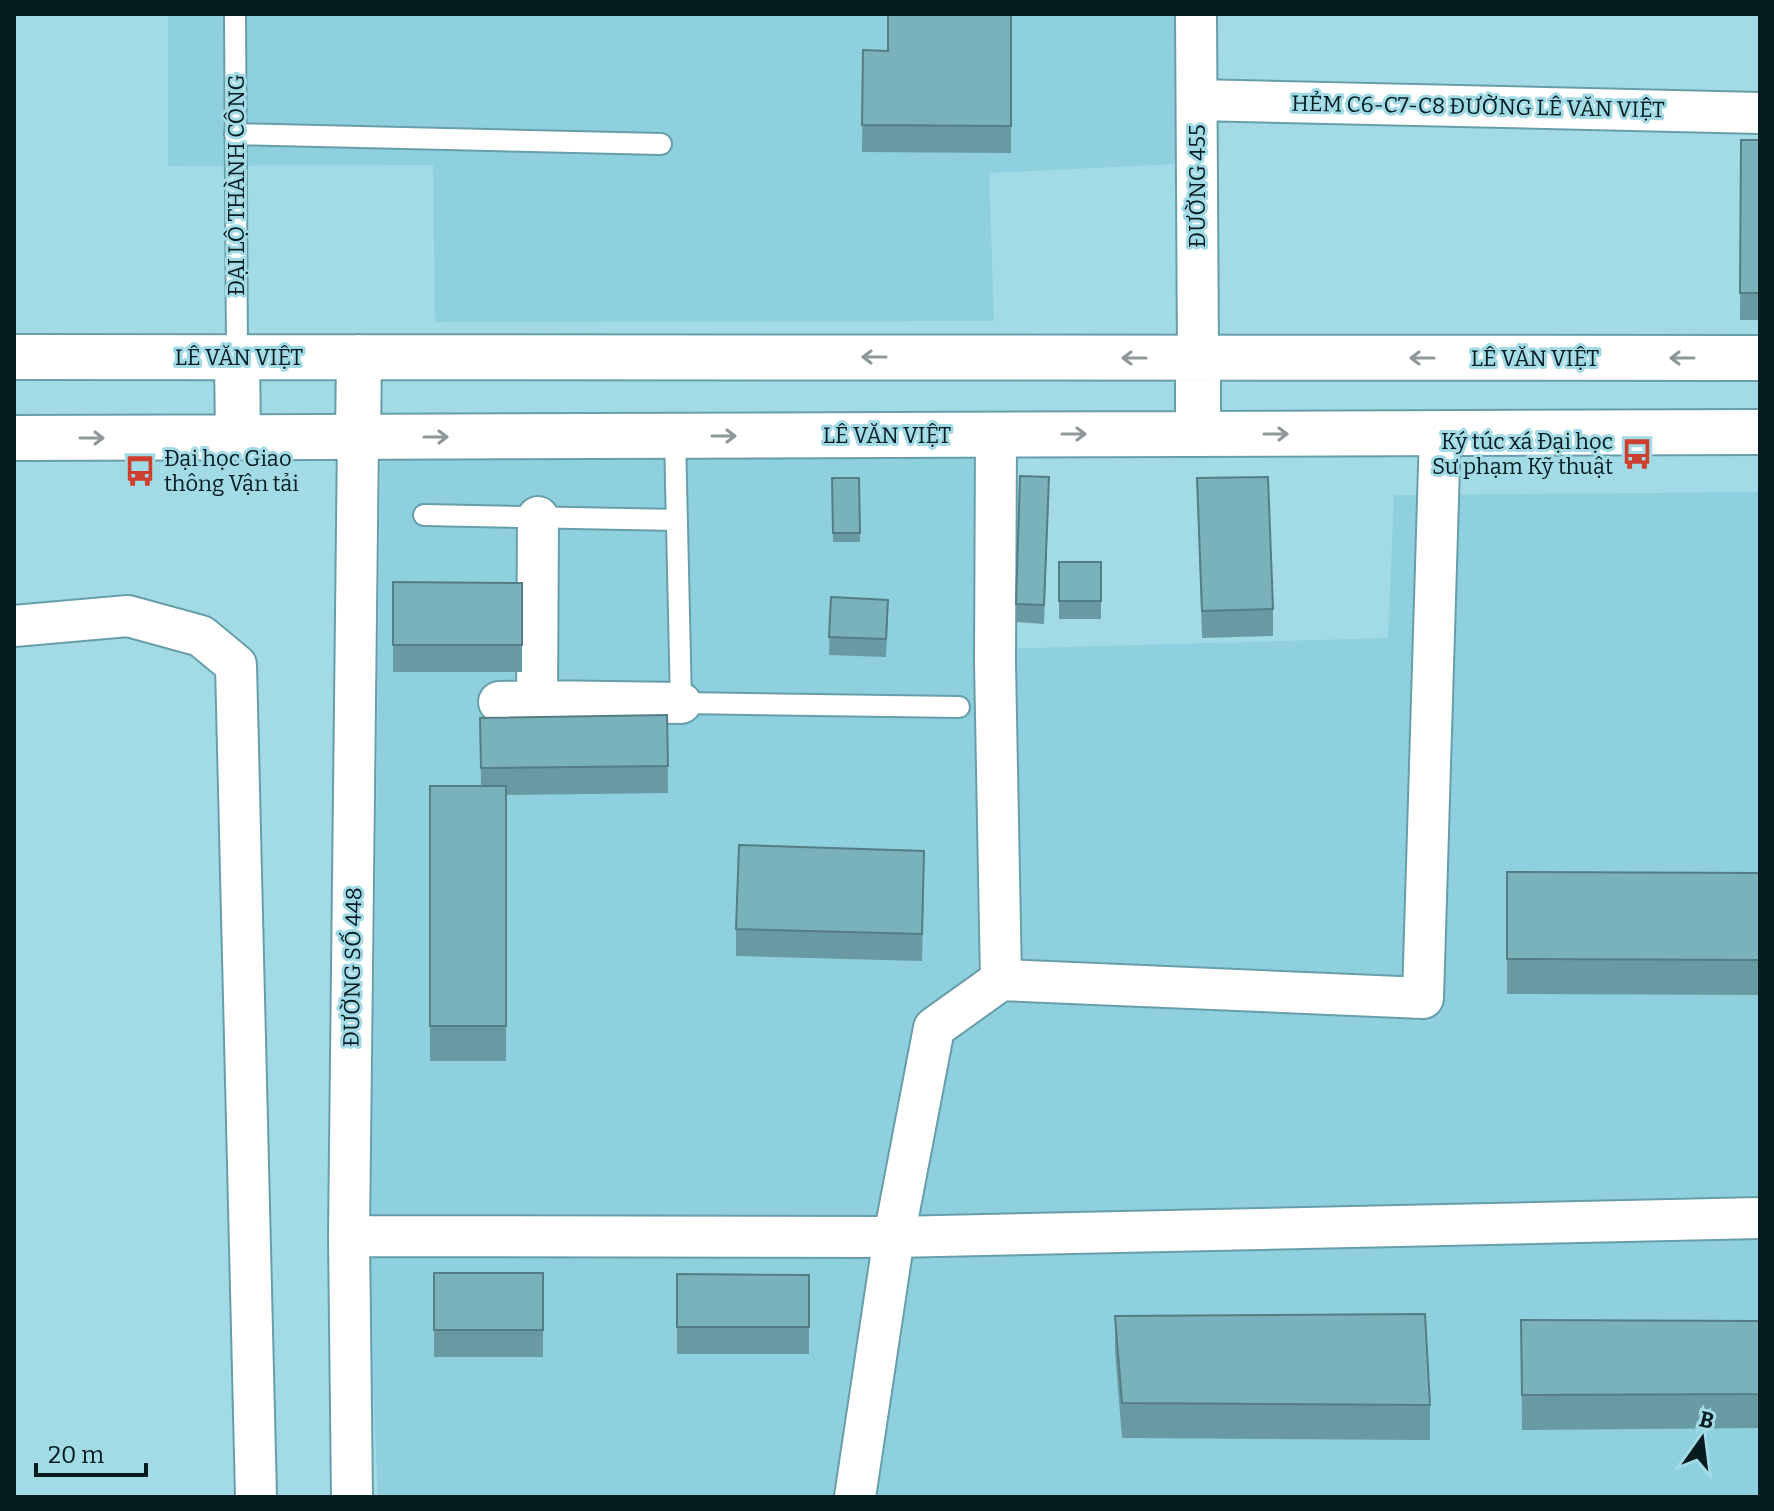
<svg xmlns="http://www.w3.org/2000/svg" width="1774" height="1511" viewBox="0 0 1774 1511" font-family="Bitter,serif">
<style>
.built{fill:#8ed0dd}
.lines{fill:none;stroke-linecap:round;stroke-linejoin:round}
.lane-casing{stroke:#679ea9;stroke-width:24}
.street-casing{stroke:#679ea9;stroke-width:44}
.secondary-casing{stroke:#679ea9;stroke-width:48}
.lane{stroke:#fff;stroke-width:20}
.street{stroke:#fff;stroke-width:40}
.secondary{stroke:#fff;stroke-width:44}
.wall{fill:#6999a2}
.building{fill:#7ab2bc;stroke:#557d84;stroke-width:2}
.oneway{stroke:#8e989a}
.labels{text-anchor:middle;stroke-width:6;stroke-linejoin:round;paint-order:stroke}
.street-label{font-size:22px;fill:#041b1f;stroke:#a2dbe6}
.poi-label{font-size:22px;fill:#041b1f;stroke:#a2dbe6;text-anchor:end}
</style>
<rect width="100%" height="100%" fill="#a2dbe6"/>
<!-- built -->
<path class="built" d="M168,14H1177V164L989,173L994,321L435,322L433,165L168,166Z
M996,435L999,649L1388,638L1394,495L1760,492V1497H378L368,1273L374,1246L371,1236L381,437Z"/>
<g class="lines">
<defs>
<path id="lane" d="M235,14L237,357
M235,134L661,144
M675,436L681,703L959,707
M424,515L677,520"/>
<path id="street" d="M1196,14L1198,358
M1197,100L1760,113
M996,435L995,663L1001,980
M538,517L537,701L681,703
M14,626L128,616L201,636L236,665L256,1497
M499,702L537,701
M349,1236L894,1237L1760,1218
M352,1497L349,1236L358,437
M855,1497L894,1237L934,1028L1001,980L1423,998L1440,433"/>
<path id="secondary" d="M14,357L1760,358
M237,357L238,438
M1198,358V434
M358,437L359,357
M14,438L1760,432"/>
</defs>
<!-- lane casing -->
<use href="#lane" class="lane-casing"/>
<!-- street casing -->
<use href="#street" class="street-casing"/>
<!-- secondary casing -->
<use href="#secondary" class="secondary-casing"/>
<!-- lane -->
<use href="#lane" class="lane"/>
<!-- street -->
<use href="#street" class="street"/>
<!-- secondary -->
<use href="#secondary" class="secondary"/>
</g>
<!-- wall -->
<path class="wall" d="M1011,14V153L862,152L863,50L888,51Z
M1741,140H1760V320H1740Z
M832,478H859L860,542H833Z
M1197,478L1273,609V636L1202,638Z
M1049,495L1044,624L1016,622V604Z
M1059,562H1101V619H1059Z
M393,582L522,583V672H393Z
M831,597L888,618L886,657L829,655Z
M667,715L668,793L506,795V1061H430V786H481L480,718Z
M1507,872L1760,873V995L1507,994Z
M924,878L922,961L736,956V929Z
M434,1273H543V1357H434Z
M677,1274L809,1275V1354H677Z
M1115,1316L1430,1405V1440L1122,1438L1115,1351Z
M1521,1320L1760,1321V1428L1522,1430Z"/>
<!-- building -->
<path class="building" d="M888,14H1011V126L862,125L863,50L888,51Z
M1741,140H1760V293H1740Z
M1020,476L1049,477L1044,605L1016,604Z
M1268,477L1273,609L1202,611L1197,478Z
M832,478H859L860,533H833Z
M1059,562H1101V601H1059Z
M393,582L522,583V645H393Z
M831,597L888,600L886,639L829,637Z
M667,715L668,766L481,768L480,718Z
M430,786H506V1026H430Z
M739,845L924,851L922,934L736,929Z
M1507,872L1760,873V960L1507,959Z
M434,1273H543V1330H434Z
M677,1274L809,1275V1327H677Z
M1425,1314L1430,1405L1122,1403L1115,1316Z
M1521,1320L1760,1321V1394L1522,1395Z"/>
<!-- one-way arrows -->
<defs><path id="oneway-shaft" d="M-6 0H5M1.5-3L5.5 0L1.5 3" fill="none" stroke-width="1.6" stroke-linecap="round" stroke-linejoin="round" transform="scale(2)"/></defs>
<g class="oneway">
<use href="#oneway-shaft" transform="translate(874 357) rotate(-180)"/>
<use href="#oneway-shaft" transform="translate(1134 358) rotate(-180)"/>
<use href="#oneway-shaft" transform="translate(1422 358) rotate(-180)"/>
<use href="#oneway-shaft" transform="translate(1682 358) rotate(-180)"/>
<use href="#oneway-shaft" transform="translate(1074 434)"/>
<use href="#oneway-shaft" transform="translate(1276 434)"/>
<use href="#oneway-shaft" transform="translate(724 436)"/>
<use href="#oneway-shaft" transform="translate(436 437)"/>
<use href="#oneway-shaft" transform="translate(92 438)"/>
</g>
<!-- icons -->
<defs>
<symbol id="bus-bare" viewBox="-9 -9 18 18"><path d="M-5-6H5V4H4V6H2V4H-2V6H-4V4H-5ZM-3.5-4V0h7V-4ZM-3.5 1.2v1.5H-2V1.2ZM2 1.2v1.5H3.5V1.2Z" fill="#cd402f" stroke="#a2dbe6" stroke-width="2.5" paint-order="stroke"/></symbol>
</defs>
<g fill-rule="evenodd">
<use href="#bus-bare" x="1615" y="432" width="44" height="44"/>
<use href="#bus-bare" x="118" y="449" width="44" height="44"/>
</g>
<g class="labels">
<!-- street labels -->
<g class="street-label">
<text transform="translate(1478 106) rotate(1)" y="8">HẺM C6-C7-C8 ĐƯỜNG LÊ VĂN VIỆT</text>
<text transform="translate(236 185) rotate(-90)" y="8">ĐẠI LỘ THÀNH CÔNG</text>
<text transform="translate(1197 186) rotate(-90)" y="8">ĐƯỜNG 455</text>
<text x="239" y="365">LÊ VĂN VIỆT</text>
<text x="1535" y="366">LÊ VĂN VIỆT</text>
<text x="887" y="443">LÊ VĂN VIỆT</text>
<text transform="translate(352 967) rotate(-89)" y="8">ĐƯỜNG SỐ 448</text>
</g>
<!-- poi labels -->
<g class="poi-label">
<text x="1613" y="449">Ký túc xá Đại học<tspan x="1613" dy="25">Sư phạm Kỹ thuật</tspan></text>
<text x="164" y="466" text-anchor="start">Đại học Giao<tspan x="164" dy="25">thông Vận tải</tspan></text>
</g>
</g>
<!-- border -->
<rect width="1774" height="1511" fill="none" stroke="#041b1f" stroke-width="32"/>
<!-- north arrow -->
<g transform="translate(1702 1439) rotate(14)" stroke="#a2dbe6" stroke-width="6" paint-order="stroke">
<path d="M0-6L14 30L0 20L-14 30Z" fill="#041b1f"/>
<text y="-12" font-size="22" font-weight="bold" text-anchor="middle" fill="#041b1f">B</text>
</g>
<!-- scale -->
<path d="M36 1463v12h110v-12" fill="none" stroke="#041b1f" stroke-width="4"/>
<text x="48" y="1463" font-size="24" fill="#041b1f" stroke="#a2dbe6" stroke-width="6" paint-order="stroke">20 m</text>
</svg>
